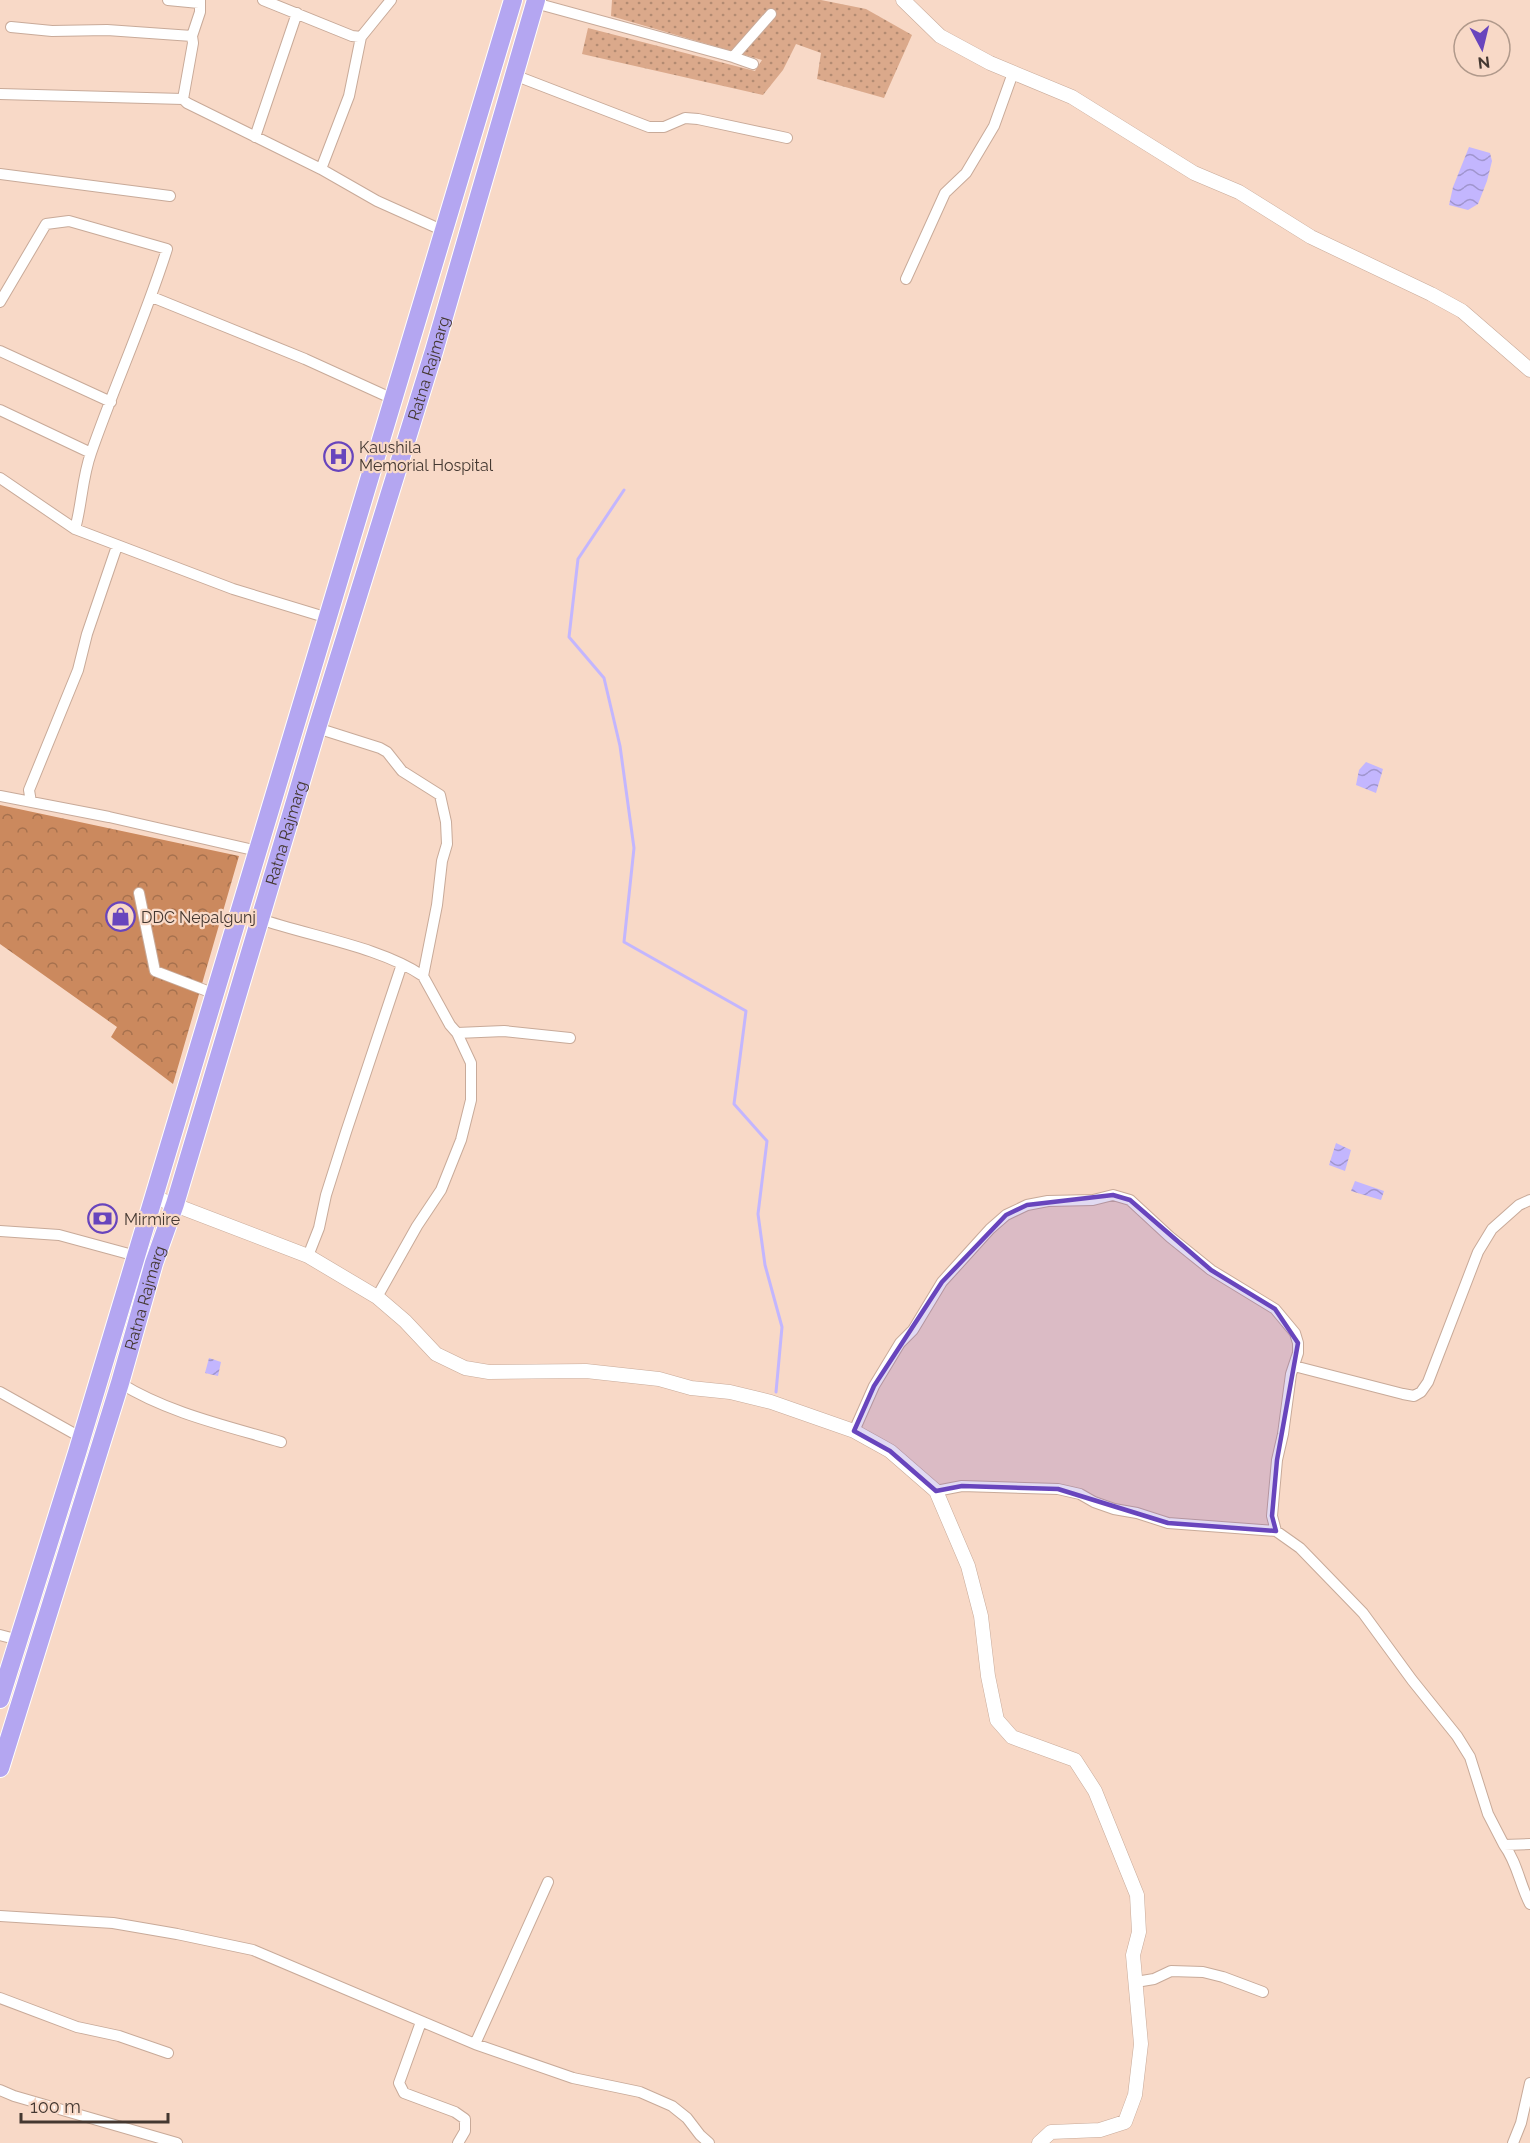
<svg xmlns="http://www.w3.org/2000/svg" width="1530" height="2143" viewBox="0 0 1530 2143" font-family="Raleway,sans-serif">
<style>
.grass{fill:url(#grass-dots)}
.forest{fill:url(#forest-crowns)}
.water{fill:url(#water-waves)}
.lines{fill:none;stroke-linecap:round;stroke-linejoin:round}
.stream{stroke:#c3b6fe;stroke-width:3}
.street-casing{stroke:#c8aa99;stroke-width:12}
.secondary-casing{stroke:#c8aa99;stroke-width:15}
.highway-casing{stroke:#fff;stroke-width:20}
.street{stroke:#fff;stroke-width:10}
.secondary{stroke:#fff;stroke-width:14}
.highway{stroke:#b4a6f1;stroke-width:18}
.marked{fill:#6845bd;fill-opacity:0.2;stroke:#6845bd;stroke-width:4.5;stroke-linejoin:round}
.labels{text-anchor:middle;stroke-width:4.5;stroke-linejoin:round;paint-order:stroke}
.street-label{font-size:16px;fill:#443831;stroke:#f8d9c7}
.poi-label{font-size:16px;fill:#443831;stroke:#f8d9c7;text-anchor:start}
</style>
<defs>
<pattern id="grass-dots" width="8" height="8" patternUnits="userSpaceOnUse" patternTransform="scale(1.5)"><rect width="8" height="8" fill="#dba98b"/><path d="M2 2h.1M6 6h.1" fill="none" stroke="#b38b72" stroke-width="1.8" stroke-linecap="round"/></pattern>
<pattern id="forest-crowns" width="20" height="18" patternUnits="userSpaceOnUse" patternTransform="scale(1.5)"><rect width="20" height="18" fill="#cb895e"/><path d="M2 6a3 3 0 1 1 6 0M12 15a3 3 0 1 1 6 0" fill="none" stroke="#a6714e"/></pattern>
<pattern id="water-waves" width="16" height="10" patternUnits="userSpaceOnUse" patternTransform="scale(1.5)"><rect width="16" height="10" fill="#c3b6fe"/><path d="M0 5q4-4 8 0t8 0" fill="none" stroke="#a095ce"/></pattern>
</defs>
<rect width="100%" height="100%" fill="#f8d9c7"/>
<!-- grass -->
<path class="grass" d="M612,0H821L866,9L912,35L884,98L817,79L821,53L796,44L783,70L763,95L582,54L588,28L755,71L762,60L611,16Z"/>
<!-- forest -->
<path class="forest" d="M0,805L239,856L173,1084L111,1037L117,1027L0,944Z"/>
<!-- water -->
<path class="water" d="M1469,147L1490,153L1492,161L1487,181L1478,204L1468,210L1449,205L1453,187Z
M1366,762L1383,769L1376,793L1356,785L1359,770Z
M1336,1143L1351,1150L1345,1171L1329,1165Z
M1355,1181L1384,1191L1381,1200L1351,1191Z
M209,1358L221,1362L218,1376L205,1373Z"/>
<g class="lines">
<!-- stream -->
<path class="stream" d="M624,490L578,559L569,637L604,678L620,746L634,848L624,942L746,1011L734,1104L767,1141L758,1214L765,1265L782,1327L776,1392"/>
<defs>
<path id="street" d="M168,0L199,3
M263,0L352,36L361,37
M535,3L733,57L753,64
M11,27L52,31L107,30L192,36
M733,57L771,14
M514,75L649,127H664L685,118L698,119L787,138
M0,94L183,99L187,103L321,169L377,201L444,231
M183,99L193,43L192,36L200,12V0
M255,137L297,13
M321,169L349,96L361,37L391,0
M0,174L170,196
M906,279L945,193L966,173L994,126L1013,73
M152,297L305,359L393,399
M0,302L46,224L69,221L167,249C145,319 115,384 91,453C82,478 82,504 75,529L0,478
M0,351L111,402
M0,410L91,453
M75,529L233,589L328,618
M317,728L380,748L387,752L402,771L440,795L446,822L447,844L442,861L437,905L423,976L450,1025L457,1033L471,1063V1100L461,1140L441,1190L417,1226L377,1297
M0,796L109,817L258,851
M31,802L29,790L78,670L87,634L117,546
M139,893L155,971L215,994
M260,919C309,936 381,947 423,976
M457,1033L504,1031L570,1038
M0,1231L59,1235L140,1257
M308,1256L319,1228L326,1195L346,1132L402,964
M1294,1366L1403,1394L1414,1396L1421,1392L1428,1382L1478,1252L1492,1229L1519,1205L1530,1200
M120,1383C168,1413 227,1426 281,1442
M0,1392L82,1438
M854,1431L874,1386L900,1343L913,1330L942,1282L990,1229L1006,1215L1027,1205L1048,1201L1093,1200L1113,1195L1130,1200L1170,1237L1211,1270L1275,1309L1295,1333L1298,1343V1353L1291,1374L1283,1434L1277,1460L1272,1516L1276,1531
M936,1491L962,1486L1058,1489L1080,1494L1094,1502L1114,1509L1137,1513L1168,1523L1276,1531L1300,1548L1363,1613L1412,1680L1457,1736L1470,1757L1488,1814L1504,1845L1530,1844
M0,1635L19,1640
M1504,1845C1517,1862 1520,1885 1530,1904
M0,1916L113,1923L177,1934L253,1950L475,2044L573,2078L640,2092L672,2106L687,2118L700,2135L709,2143
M1136,1982L1154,1979L1171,1971L1203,1972L1223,1977L1263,1992
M0,1998L77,2027L119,2036L168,2053
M421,2022L399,2083L404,2093L455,2112L465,2119V2131L458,2143
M475,2044L548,1882
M0,2090L14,2096L177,2143
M1513,2143L1521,2123L1530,2083"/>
<path id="secondary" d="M903,0L940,36L990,63L1072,97L1194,173L1239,192L1311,237L1431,294L1462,311L1530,370
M154,1197L308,1256L377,1297L405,1321L436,1354L465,1368L489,1372L586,1371L659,1379L691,1388L730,1392L771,1402L854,1431L890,1451L936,1491L968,1566L981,1616L988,1676L997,1720L1012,1737L1075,1760L1095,1791L1137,1895L1139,1932L1133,1955L1141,2044L1135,2095L1125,2122L1100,2130L1051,2132L1039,2143"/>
<g id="highway">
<path d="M0,1699L77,1453L513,0"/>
<path id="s1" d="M0,1768L120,1383L154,1263L175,1204L317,728L434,351L536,0"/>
</g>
</defs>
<!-- street casing -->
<use href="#street" class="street-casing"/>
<!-- secondary casing -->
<use href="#secondary" class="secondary-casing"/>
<!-- highway casing -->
<use href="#highway" class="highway-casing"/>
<!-- street -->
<use href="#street" class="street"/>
<!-- secondary -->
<use href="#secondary" class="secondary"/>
<!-- highway -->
<use href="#highway" class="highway"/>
</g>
<!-- marked area -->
<path class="marked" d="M1113,1195L1130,1200L1211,1270L1275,1309L1298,1343L1277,1460L1272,1516L1276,1531L1168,1523L1058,1489L962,1486L936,1491L890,1451L854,1431L874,1386L942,1282L1006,1215L1027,1205Z"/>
<!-- icons -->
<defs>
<symbol id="hospital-ring" viewBox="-11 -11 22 22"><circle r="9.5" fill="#f8d9c7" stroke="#6845bd" stroke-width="1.5"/><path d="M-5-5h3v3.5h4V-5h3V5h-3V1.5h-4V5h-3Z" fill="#6845bd"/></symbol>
<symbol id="shop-ring" viewBox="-11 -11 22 22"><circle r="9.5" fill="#f8d9c7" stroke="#6845bd" stroke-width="1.5"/><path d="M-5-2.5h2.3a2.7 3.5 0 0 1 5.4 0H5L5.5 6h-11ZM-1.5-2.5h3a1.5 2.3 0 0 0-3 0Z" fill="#6845bd"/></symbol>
<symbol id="bank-ring" viewBox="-11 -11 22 22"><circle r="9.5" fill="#f8d9c7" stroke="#6845bd" stroke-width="1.5"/><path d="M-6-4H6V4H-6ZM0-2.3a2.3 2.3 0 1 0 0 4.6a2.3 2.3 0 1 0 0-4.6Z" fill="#6845bd"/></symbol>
</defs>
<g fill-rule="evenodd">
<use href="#hospital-ring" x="322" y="440" width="33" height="33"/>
<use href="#shop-ring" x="104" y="900" width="33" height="33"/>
<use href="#bank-ring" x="86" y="1202" width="33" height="33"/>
</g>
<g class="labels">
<!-- street labels -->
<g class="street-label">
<text dy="6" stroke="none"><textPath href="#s1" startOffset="1464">Ratna Rajmarg</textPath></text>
<text dy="6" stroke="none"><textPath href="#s1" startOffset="978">Ratna Rajmarg</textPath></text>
<text dy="6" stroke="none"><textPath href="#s1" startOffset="492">Ratna Rajmarg</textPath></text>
</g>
<!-- poi labels -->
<g class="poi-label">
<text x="359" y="453">Kaushila<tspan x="359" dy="18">Memorial Hospital</tspan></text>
<text x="141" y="923">DDC Nepalgunj</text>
<text x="124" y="1225">Mirmire</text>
</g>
</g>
<!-- north arrow -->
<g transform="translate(1482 48) rotate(173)"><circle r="28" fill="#f8d9c7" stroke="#b0998b" stroke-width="1.5"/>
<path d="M0-4.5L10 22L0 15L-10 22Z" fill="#6845bd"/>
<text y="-9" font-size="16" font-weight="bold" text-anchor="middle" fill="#443831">N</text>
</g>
<!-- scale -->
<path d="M21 2113v9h147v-9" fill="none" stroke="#443831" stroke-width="3"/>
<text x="30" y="2113" font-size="18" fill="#443831" stroke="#f8d9c7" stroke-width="4.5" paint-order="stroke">100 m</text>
</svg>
